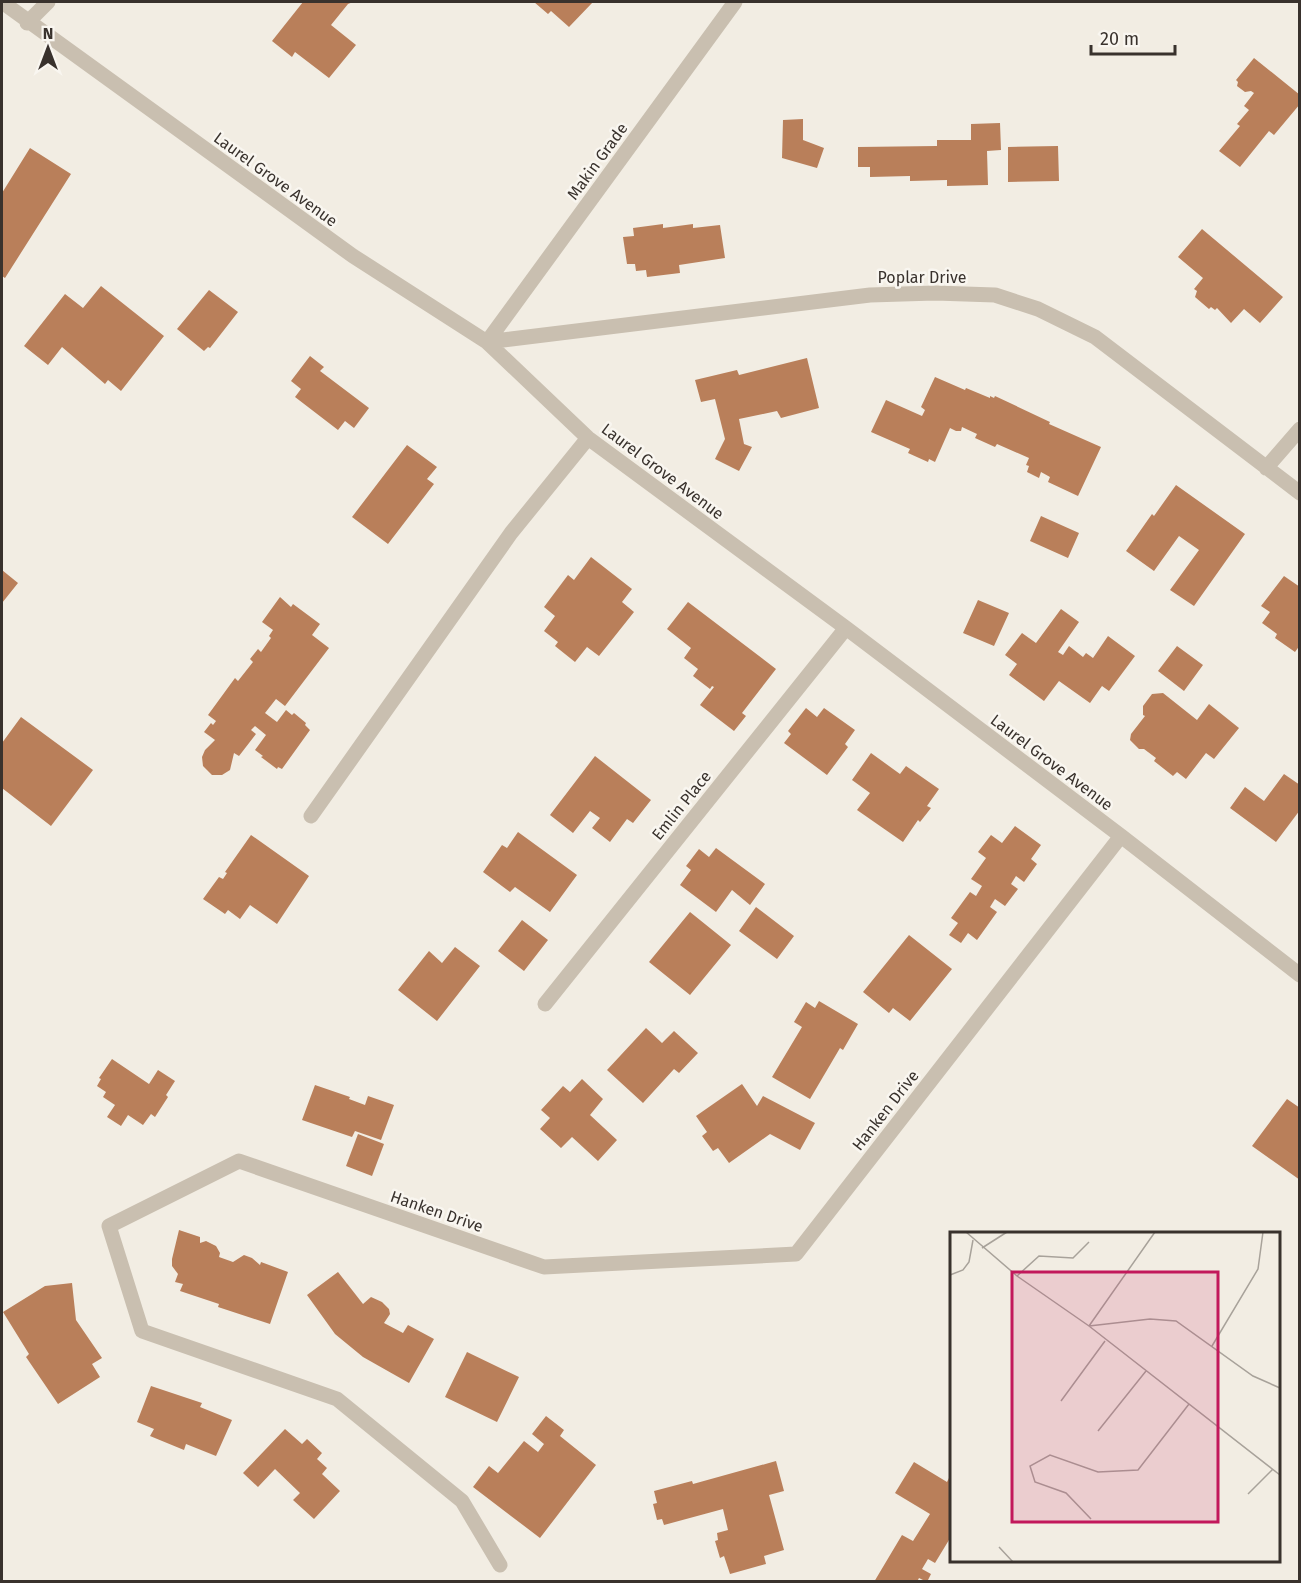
<svg xmlns="http://www.w3.org/2000/svg" width="1301" height="1583" viewBox="0 0 1301 1583" font-family="'Fira Sans',sans-serif">
<style>
.building{fill:#b97f5a}
.lines{fill:none;stroke-linecap:round;stroke-linejoin:round}
.minor{stroke:#c9bfb0;stroke-width:15}
.labels{text-anchor:middle;stroke-width:5;stroke-linejoin:round;paint-order:stroke}
.street-label{font-size:16px;fill:#39322d;stroke:#f9f6f0}
.inset-road{fill:none;stroke:#a8a29a;stroke-width:1.5}
.view{fill:#c2185b;fill-opacity:0.15;stroke:#c2185b;stroke-width:3}
.inset-edge{fill:none;stroke:#39322d;stroke-width:3}
</style>
<rect width="100%" height="100%" fill="#f2ede3"/>
<!-- building -->
<path class="building" d="M303,2H353L348,4L331,25L356,45L329,78L295,52L292,57L272,41Z
M534,2H593L569,27L551,11L548,14Z
M1254,58L1300,95V104L1274,135L1269,131L1240,167L1219,151L1240,126L1237,124L1249,110L1244,106L1254,93L1251,91L1245,92L1237,86L1238,82L1236,80Z
M803,119V140L824,148L817,168L782,158L783,120Z
M1000,123L1001,150L987,151L988,185L947,186V180L910,181V176L870,177V167H858V147L937,146V140H971V124Z
M1058,146L1059,181L1008,182V147Z
M30,148L71,174L5,278L2,276V193Z
M663,224V228L693,224V228L720,225L725,258L679,265L680,273L647,277L646,270L636,271L635,264H627L623,237L634,236L633,228Z
M1202,229L1283,297L1260,323L1244,309L1231,323L1217,308L1215,310L1211,307L1209,309L1195,297L1197,291L1194,289L1203,278L1178,257Z
M101,286L164,336L121,391L108,380L105,384L62,347L48,365L24,346L65,294L83,308Z
M209,290L238,312L210,348L208,347L204,351L177,329Z
M310,356L324,367L320,371L369,408L354,428L345,421L338,430L295,397L301,389L291,381Z
M807,358L819,408L781,418L777,411L739,419L744,444L752,447L739,471L715,459L725,439L715,399L701,402L695,380L737,370L739,375Z
M935,377L965,390L966,388L990,398V396L994,398L995,396L1050,422L1049,424L1101,447L1078,496L1048,482L1050,477L1041,472L1039,478L1027,472L1029,466L1026,465L1029,458L997,444L995,447L975,438L977,434L962,427L961,431H956L950,428L935,462L929,459L928,462L908,453L910,449L871,432L886,400L922,416L925,410L921,407Z
M407,445L437,467L427,479L434,484L388,544L352,517Z
M1176,485L1245,534L1194,606L1170,590L1199,550L1179,536L1154,571L1126,551L1152,514L1154,516Z
M1041,516L1079,533L1068,558L1030,541Z
M591,557L632,589L622,602L634,612L599,656L587,647L575,662L555,646L558,642L544,631L555,616L544,607L568,575L574,580Z
M2,570L18,583L2,603Z
M1284,576L1300,587V645L1295,652L1275,638L1277,634L1262,623L1270,612L1261,606Z
M280,597L291,607L293,604L320,624L312,635L329,648L285,706L276,699L265,713L277,722L286,710L292,715L294,713L306,723L305,725L310,730L282,769L278,767L277,769L261,757L263,756L255,750L266,735L255,726L251,730L256,734L239,756L234,753L230,770L222,775H212L203,766L202,757L205,750L215,740L204,732L211,723L213,725L216,721L208,715L235,678L238,681L253,662L250,659L258,649L261,652L271,638L269,636L273,630L262,622Z
M978,600L1009,613L994,646L963,633Z
M688,602L776,669L742,713L746,716L734,731L700,705L714,687L712,686L710,689L693,676L698,669L684,658L691,648L667,629Z
M1061,609L1079,622L1058,652L1063,655L1069,646L1083,657L1086,653L1093,658L1108,636L1135,656L1109,691L1102,686L1090,703L1059,681L1044,701L1009,675L1017,664L1005,655L1022,633L1036,643Z
M1177,646L1203,665L1184,691L1158,671Z
M1163,693L1197,720L1209,704L1239,728L1214,759L1206,753L1186,779L1177,772L1173,776L1154,761L1156,758L1144,749H1139L1130,740L1131,734L1145,716L1143,715V706L1152,694Z
M806,708L817,717L824,708L855,730L845,744L848,747L827,775L784,743L791,734L788,731Z
M21,717L93,770L51,826L2,788V743Z
M871,753L900,774L906,766L939,789L927,806L931,808L920,822L918,820L903,842L857,810L870,793L852,780Z
M595,756L651,800L633,823L627,819L610,842L592,828L600,818L590,811L573,833L550,815Z
M1284,774L1300,785V810L1276,842L1230,808L1245,787L1264,801Z
M1015,826L1041,845L1031,859L1037,864L1024,882L1016,876L1011,884L1018,889L1005,906L995,899L990,907L997,912L977,940L968,933L961,943L949,935L958,923L951,918L970,892L976,896L982,886L971,879L986,858L978,852L991,835L1002,843Z
M518,832L577,875L550,912L515,887L510,892L483,872L502,845L507,848Z
M251,835L309,876L277,924L250,905L240,919L228,910L225,914L203,899L219,877L223,879L227,873L225,872Z
M716,848L765,884L750,905L732,890L716,912L680,885L691,870L686,866L699,849L709,857Z
M756,907L794,936L777,959L739,931Z
M690,912L731,945L690,995L649,962Z
M522,920L548,940L524,971L498,951Z
M909,935L952,969L910,1021L893,1008L889,1013L863,992Z
M455,947L480,966L437,1021L398,990L429,951L442,963Z
M819,1001L858,1024L843,1050L840,1048L810,1099L772,1077L802,1027L794,1022L806,1002L815,1008Z
M646,1028L662,1043L674,1031L698,1053L679,1073L674,1069L643,1103L607,1070Z
M112,1059L149,1084L158,1070L175,1081L166,1095L168,1097L155,1117L151,1114L143,1125L128,1115L121,1126L107,1117L115,1105L103,1097L106,1092L97,1086L101,1079L99,1078Z
M582,1079L603,1099L590,1115L617,1140L598,1161L572,1137L561,1148L540,1129L550,1118L541,1110L563,1086L570,1092Z
M742,1084L757,1106L763,1096L815,1123L800,1150L770,1134L729,1163L718,1148L713,1151L702,1136L707,1132L696,1116Z
M315,1085L350,1097L349,1099L365,1105L368,1096L394,1105L381,1140L355,1131L352,1137L302,1120Z
M1287,1099L1300,1108V1180L1252,1146Z
M358,1134L384,1144L372,1176L346,1166Z
M179,1230L200,1237V1243L206,1241L216,1246L220,1253L219,1257L233,1262L244,1255L252,1258L260,1265L261,1262L288,1272L270,1324L218,1307L219,1304L180,1291L183,1284L175,1282L178,1274L172,1266V1259Z
M338,1272L363,1304L371,1297L382,1302L389,1309L390,1314L384,1323L403,1333L408,1325L434,1339L409,1383L363,1357L335,1334L307,1295Z
M72,1283L76,1320L102,1358L92,1364L100,1377L58,1404L26,1357L29,1354L3,1312L45,1286Z
M467,1352L519,1377L497,1422L445,1397Z
M151,1386L202,1403L200,1407L232,1420L216,1456L186,1444L184,1450L150,1436L154,1429L137,1422Z
M546,1416L564,1430L560,1436L596,1465L540,1538L473,1487L489,1466L498,1473L524,1441L538,1452L544,1444L532,1434Z
M285,1429L302,1444L307,1439L322,1453L317,1459L327,1468L322,1474L340,1491L314,1519L293,1500L300,1493L275,1469L258,1487L243,1473Z
M776,1461L784,1491L769,1495L784,1550L764,1556L766,1564L730,1574L724,1556L720,1558L715,1541L718,1540L717,1533L728,1530L723,1509L664,1525L662,1519L657,1520L653,1504L657,1503L654,1491L692,1481L693,1484Z
M914,1462L947,1482L949,1478L952,1479V1535L935,1563L928,1559L922,1569L931,1574L927,1582L919,1578L917,1582H874L902,1535L913,1541L930,1514L895,1493Z"/>
<g class="lines">
<!-- minor -->
<path class="minor" d="M2,2L353,256L487,342L588,438L846,628L1121,836L1300,975
M27,23L48,2
M487,342L870,295L935,293L995,295L1038,309L1095,337L1300,493
M487,342L735,2
M1266,468L1300,429
M311,816L511,533L588,438
M545,1004L846,628
M500,1565L462,1501L337,1399L142,1331L109,1226L239,1161L544,1267L796,1254L1121,836"/>
</g>
<g class="labels">
<!-- street labels -->
<g class="street-label">
<text transform="translate(597 161) rotate(-54)" y="6">Makin Grade</text>
<text transform="translate(276 179) rotate(36)" y="6">Laurel Grove Avenue</text>
<text x="922" y="283">Poplar Drive</text>
<text transform="translate(663 471) rotate(37)" y="6">Laurel Grove Avenue</text>
<text transform="translate(1052 762) rotate(37)" y="6">Laurel Grove Avenue</text>
<text transform="translate(681 805) rotate(-51)" y="6">Emlin Place</text>
<text transform="translate(885 1110) rotate(-52)" y="6">Hanken Drive</text>
<text transform="translate(437 1211) rotate(19)" y="6">Hanken Drive</text>
</g>
</g>
<!-- overview -->
<g transform="translate(950 1232)">
<rect width="330" height="330" fill="#f2ede3"/>
<path class="inset-road" d="M16,0L67,44L139,94L330,243M32,16L57,0M0,43L13,38L19,30L23,8M67,44L89,24L123,26L139,10M139,94L200,87L226,89L303,144L330,156M139,94L205,0M262,114L308,37L313,0M111,169L155,109M148,199L196,139M298,262L323,237M141,287L116,261L85,250L80,234L100,223L148,240L188,238L239,172M49,315L63,330"/>
<path class="view" d="M62,40H268V290H62Z"/>
<rect width="330" height="330" class="inset-edge"/>
</g>
<!-- border -->
<rect width="1301" height="1583" fill="none" stroke="#39322d" stroke-width="6"/>
<!-- north arrow -->
<g transform="translate(48 48)" stroke="#f9f6f0" stroke-width="4.5" paint-order="stroke">
<path d="M0-4.5L10 22L0 15L-10 22Z" fill="#39322d"/>
<text y="-9" font-size="16" font-weight="bold" text-anchor="middle" fill="#39322d">N</text>
</g>
<!-- scale -->
<path d="M1091 45v9h84v-9" fill="none" stroke="#39322d" stroke-width="3"/>
<text x="1100" y="45" font-size="18" fill="#39322d" stroke="#f9f6f0" stroke-width="4.5" paint-order="stroke">20 m</text>
</svg>
